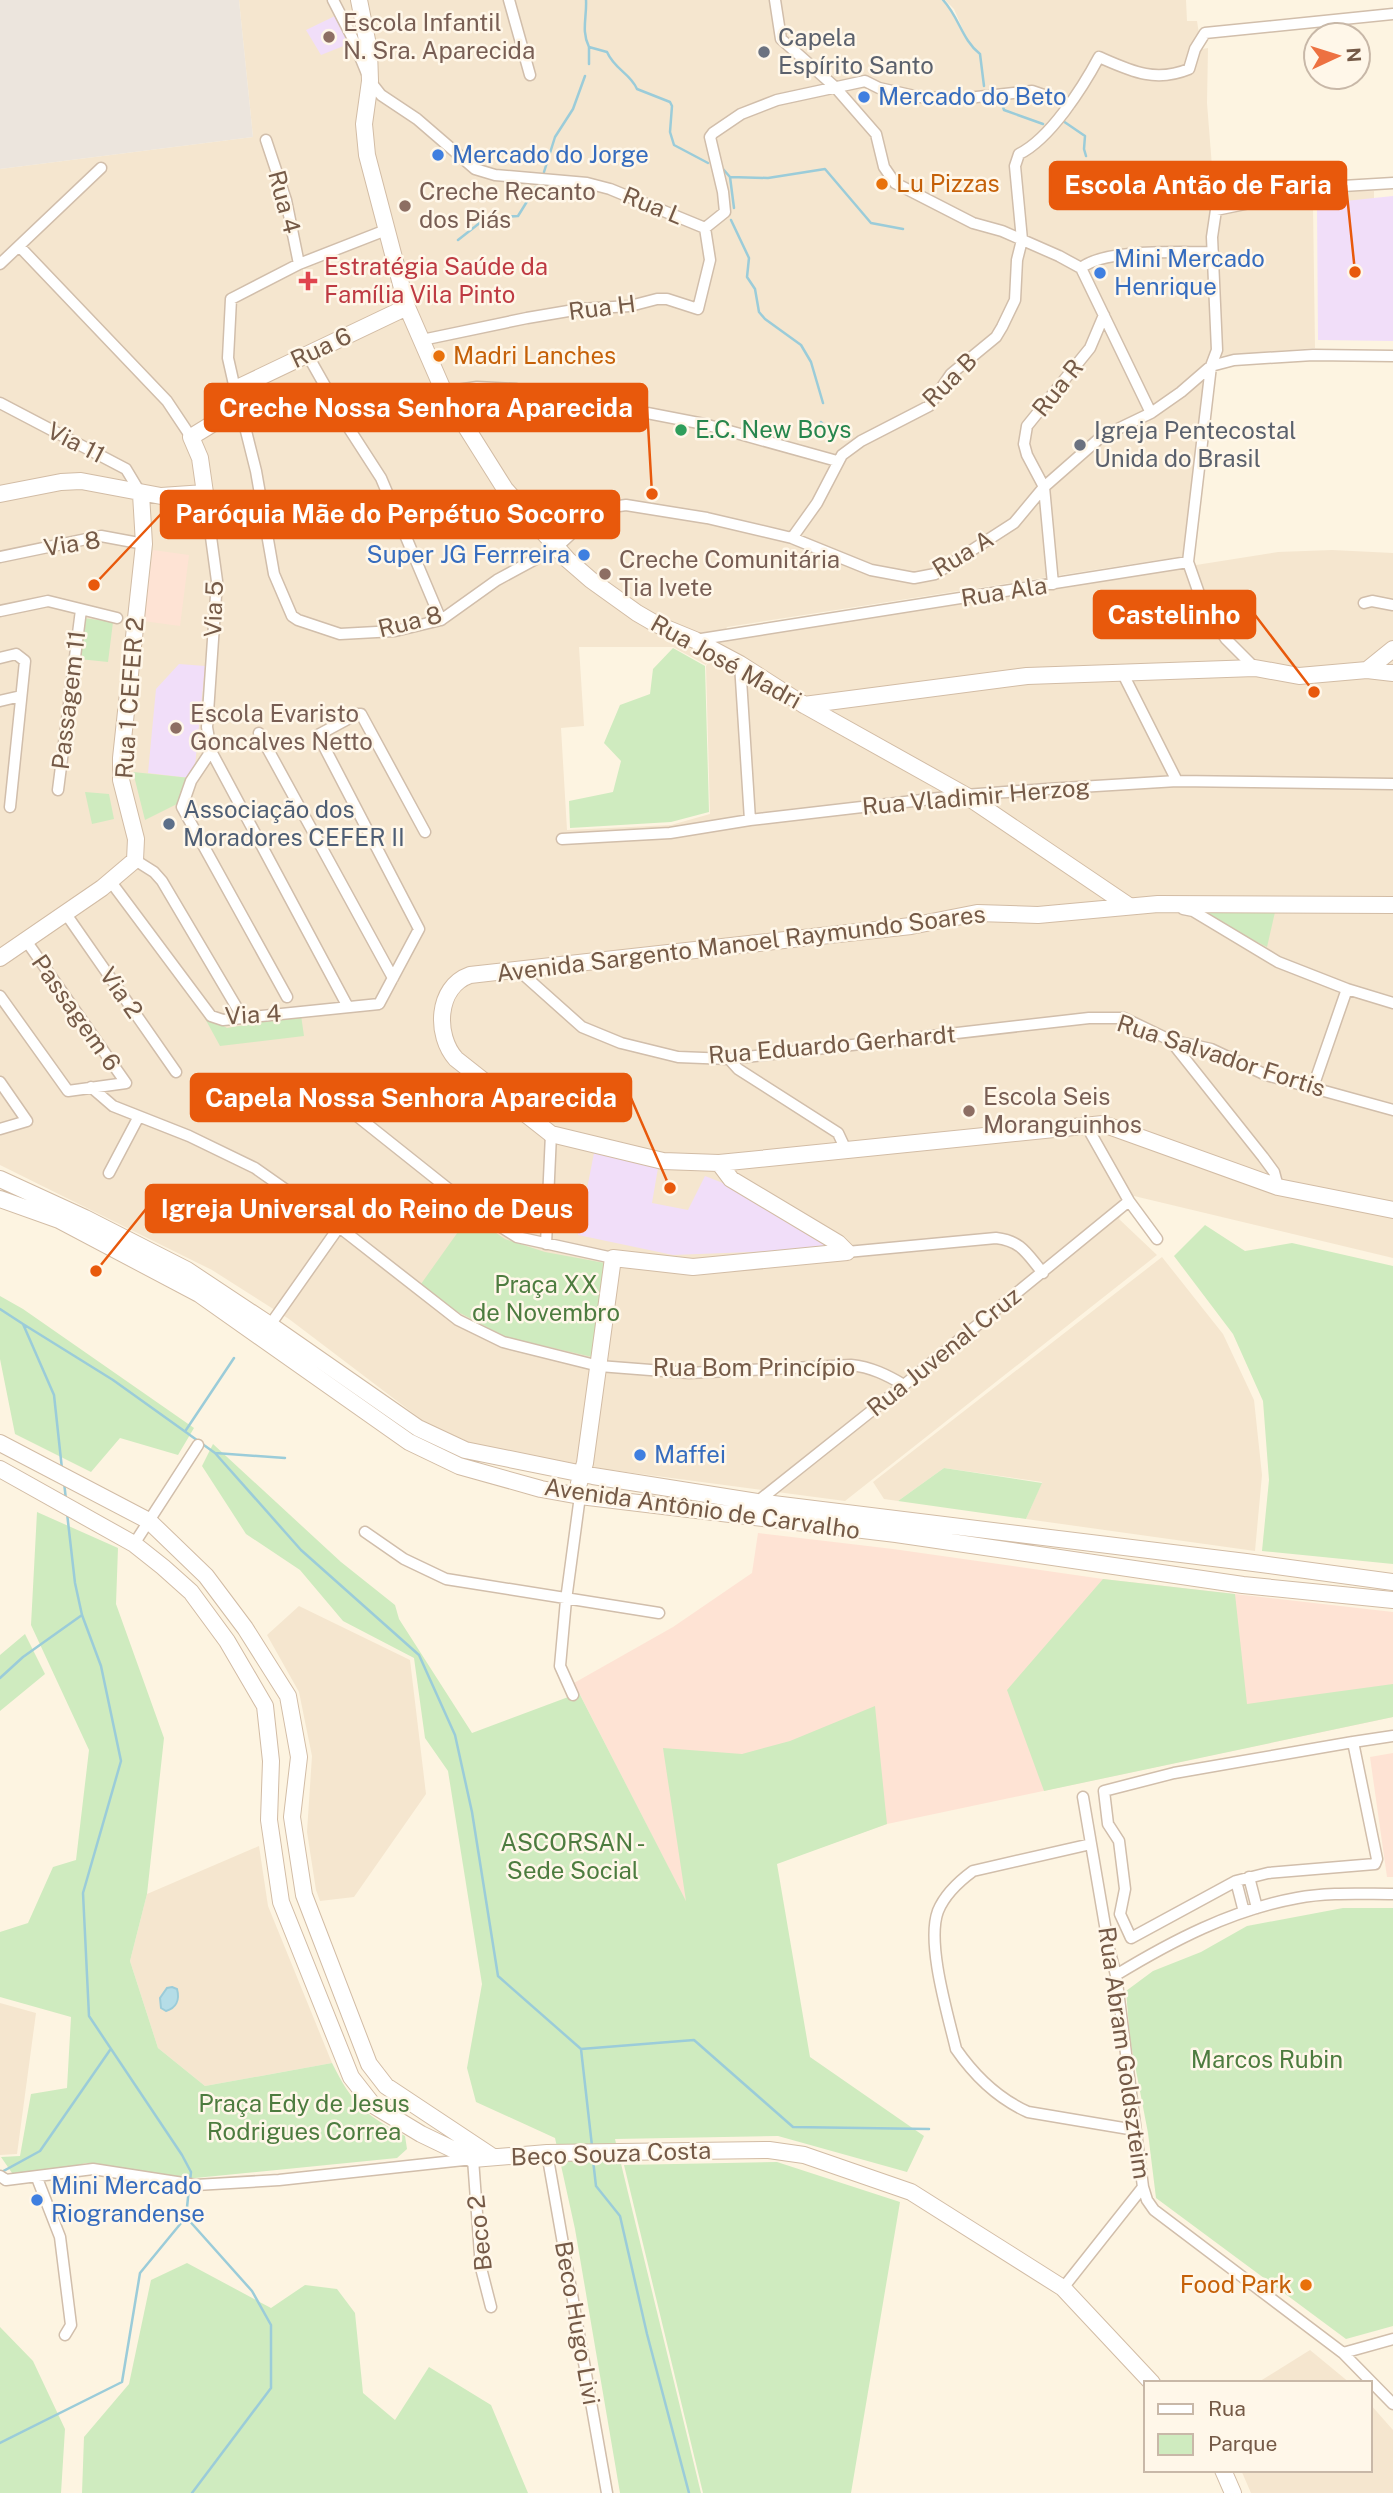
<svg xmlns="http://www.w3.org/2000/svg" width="1393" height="2493" viewBox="0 0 1393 2493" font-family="'Public Sans',sans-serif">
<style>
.residential{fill:#f5e6cf}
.commercial{fill:#fee3d4}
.industrial{fill:#ece5dd}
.education{fill:#f1def9}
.green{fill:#cfebbf}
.water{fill:#b5dde7;stroke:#9bccd9;stroke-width:2}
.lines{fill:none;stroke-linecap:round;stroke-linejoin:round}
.stream{stroke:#9bccd9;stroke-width:2.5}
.street-casing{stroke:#d1beab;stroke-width:13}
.secondary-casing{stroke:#d2bca5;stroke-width:18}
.street{stroke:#fff;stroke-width:10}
.secondary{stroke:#fff;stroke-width:16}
.education-dot{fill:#8d6e63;stroke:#fff7e9;stroke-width:2.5}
.worship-dot{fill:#6b7280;stroke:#fff7e9;stroke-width:2.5}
.shop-dot{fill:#3f7fe0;stroke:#fff7e9;stroke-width:2.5}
.food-dot{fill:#e8710a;stroke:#fff7e9;stroke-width:2.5}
.health-dot{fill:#e0444e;stroke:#fff7e9;stroke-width:2.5}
.leisure-dot{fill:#2e9e5b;stroke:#fff7e9;stroke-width:2.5}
.service-dot{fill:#5c6f8a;stroke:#fff7e9;stroke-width:2.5}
.labels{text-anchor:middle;stroke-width:5;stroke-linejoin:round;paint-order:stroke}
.education-label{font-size:24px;fill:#785e54;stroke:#fff7e9;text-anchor:start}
.worship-label{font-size:24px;fill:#5b616d;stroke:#fff7e9;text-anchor:start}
.shop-label{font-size:24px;fill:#366cbe;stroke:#fff7e9;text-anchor:start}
.food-label{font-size:24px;fill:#c56008;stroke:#fff7e9;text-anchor:start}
.street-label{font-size:24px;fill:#755a47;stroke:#fff7e9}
.health-label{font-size:24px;fill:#be3a42;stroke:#fff7e9;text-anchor:start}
.leisure-label{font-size:24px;fill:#27864d;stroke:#fff7e9;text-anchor:start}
.service-label{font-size:24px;fill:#4e5e75;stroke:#fff7e9;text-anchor:start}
.park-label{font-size:24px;fill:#4d7c3f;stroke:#fff7e9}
.leader{fill:none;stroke:#e8590c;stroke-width:2.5}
.callout-dot{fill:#e8590c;stroke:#fff7e9;stroke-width:2.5}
.callout{fill:#e8590c;stroke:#e8590c;stroke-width:2.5}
.callout-label{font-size:26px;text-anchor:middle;font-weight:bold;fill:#fff}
</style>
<rect width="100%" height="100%" fill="#fdf4e1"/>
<!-- residential -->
<path class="residential" d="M239,0H941L952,10L970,46L954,9L945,0H1186L1187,21H1197L1200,40L1188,68L1130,72H1191L1196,50L1208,48L1207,103L1214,192L1219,213L1323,192L1374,191V200L1313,205L1315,348L1220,356L1205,365L1184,556L727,627L706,665L673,647H579L584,726L561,728L567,830L671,825L710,814L706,666L721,640L1278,552L1332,550L1393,553V1258L1134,1196L1119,1219L1157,1255L845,1501L596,1468L473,1444L426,1423L289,1319L212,1270L0,1165V169L253,137Z
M1162,1257L1223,1334L1254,1400L1262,1475L1255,1551L1026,1519L1042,1482L944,1468L898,1501L884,1499L873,1482Z
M299,1606L410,1660L426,1794L354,1897L320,1901L316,1890L307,1832L312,1756L299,1692L267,1635Z
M259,1846L268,1906L332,2063L205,2086L158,2048L130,1961L147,1894Z
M0,2003L36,2013L17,2154L0,2155Z
M1310,2350L1350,2383H1257Z
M1370,2404L1393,2430V2493H1251L1241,2470H1370Z"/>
<!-- commercial -->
<path class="commercial" d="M153,550L189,555L180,626L143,621Z
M758,1533L893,1549L1103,1579L1393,1612V1717L887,1824L777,1863L687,1904L574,1683L673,1627L752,1573Z
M1393,1753V1877H1387L1370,1757Z"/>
<!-- industrial -->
<path class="industrial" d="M0,0H239L253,137L0,169Z"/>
<!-- education -->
<path class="education" d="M337,15L351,43L321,55L306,30Z
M1393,196V341L1318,340L1317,204Z
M179,664L205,666L195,766L190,778L148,773L156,689Z
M594,1153L658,1168L652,1203L688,1210L705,1176L728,1185L825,1242V1249L673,1255L578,1235Z"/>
<!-- green -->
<path class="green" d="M84,618L113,622L108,662L79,659Z
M673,648L705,666L709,812L671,822L570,828L569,801L613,792L621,761L604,743L620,705L650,694L653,669Z
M133,772L190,778L177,804L145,820Z
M85,792L109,794L114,819L92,824Z
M1195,911L1275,912L1267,947Z
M202,1013L227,1028L301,1015L304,1036L220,1046Z
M470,1215L505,1239L545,1252L605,1263L592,1357L506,1337L454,1310L421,1284Z
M1205,1225L1245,1251L1292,1243L1393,1266V1564L1262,1551L1269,1480L1263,1401L1233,1334L1174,1256Z
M0,1296L23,1309L194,1428L178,1455L120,1438L91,1472L15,1434L0,1359Z
M213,1444L341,1562L395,1605L399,1619L472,1733L579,1693L686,1901L663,1748L742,1754L790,1741L875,1706L887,1824L777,1864L810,2057L924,2136L907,2172L778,2136L615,2139L701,2493H620L575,2229L555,2138L476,2102L467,2068L482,1984L448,1771L425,1738L414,1658L343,1621L300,1570L246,1534L202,1466Z
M944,1468L1042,1483L1026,1519L898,1501Z
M37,1512L118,1548L116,1604L164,1738L147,1894L130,1961L158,2048L205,2086L332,2063C353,2105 364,2114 405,2136L407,2149L397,2158L185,2179L86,2163L38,2175L12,2173L1,2157L20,2156L31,2094L67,2088L71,2017L0,1997V1932L28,1923L53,1867L76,1860L89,1750L31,1625Z
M1103,1579L1235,1594L1247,1704L1393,1684V1717L1044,1791L1007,1690Z
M25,1634L45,1674L0,1711V1655Z
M1343,1908H1393V2326L1346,2339L1156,2198L1148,2133L1130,2039L1126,1991L1153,1971L1201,1952L1247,1926Z
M777,2162L900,2202L851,2493H703L624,2165Z
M187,2263L271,2308L305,2285L337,2289L355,2313L363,2393L395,2420L429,2367L491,2405L528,2493H82L84,2437L129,2384L151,2280Z
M0,2327L33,2361L65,2429L61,2493H0Z"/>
<!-- water -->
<path class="water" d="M172,1987L177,1989C180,2000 176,2008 166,2011L161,2008L160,1998L167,1988Z"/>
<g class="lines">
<!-- stream -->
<path class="stream" d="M586,0C587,17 581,31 589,47L607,52C615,70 630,73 637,89L670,102L672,106L670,132L674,145L708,163
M943,0C959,17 962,40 980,54L984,86
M589,47V64
M1001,101L1004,110L1043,124
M1063,121L1085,136L1084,149L1086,156
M723,169L730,177L734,208
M544,172L555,137L573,109L585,76
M730,177L768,178L825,169L871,223L903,229
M731,220L749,258L747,277L755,289L759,312L765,319L801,345L811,362L823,403
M458,240L486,218L518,216L536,187
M821,422L835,437
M0,1309L23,1324L54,1395L62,1469
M23,1324L113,1380L215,1453L301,1550L419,1655L455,1735L472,1812L498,1976L581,2049L592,2146
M186,1430L234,1358
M215,1453L285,1458
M64,1482L66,1500
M67,1513L75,1583L82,1615L101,1666L121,1761L83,1893L89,2016L182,2155L191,2172L190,2182
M0,1678L23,1657L82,1615
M581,2049L694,2040L793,2127L929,2129
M593,2160L596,2186L620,2216L647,2334L689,2493
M0,2173L40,2151L110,2050
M186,2217L252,2291L271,2325V2388L192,2493
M0,2443L122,2382L140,2273L186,2217L189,2188"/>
<defs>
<path id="street" d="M333,0L352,37L370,81L381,95L417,119L475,169L495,175L587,183L610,189L705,228
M509,0L530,75
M775,0L781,39L835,87L876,134L884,167L895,183L973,223L1002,231L1059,256L1081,268L1151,413
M266,140L286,200L299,264
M705,228L725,212L723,192L710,137L713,133L741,114L777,100L865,81L879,88L919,97L958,99L1032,91L1070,104
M19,246L167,401L191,437
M0,264L101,168
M1081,268C1106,248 1179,253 1213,252
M422,340L527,318L580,309L630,306L657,299H667L698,309L710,260L705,228
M307,354L350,430L381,478L441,620
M235,389L228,358L231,299L299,264L386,230
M444,392L477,387L516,389L589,409L642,412L704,424L837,461
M0,403L126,469L141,494
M240,407L256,471L274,574L292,616L298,620L340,634L395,631L441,620L497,580L556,548L598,509L626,505L707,518L792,538L871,570L914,578L935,574L1014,523L1044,487L1101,437L1151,413L1181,392L1211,366L1234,360L1313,355L1393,356
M205,493L217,581L207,727L211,751L348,1007
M792,538L817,503L842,455L861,441L929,406L951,374L996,337L1002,327L1015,300L1017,260L1022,240L1015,166L1019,154C1050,139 1083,87 1099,57C1131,71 1155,83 1189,69L1195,49L1205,33L1393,14
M0,557L101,536L144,544
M1053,584L1044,487L1027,455L1024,444L1027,426L1090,348L1104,315
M1364,603L1372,601L1393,605
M0,611L48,601L117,618
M695,640L1188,562
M0,658L16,654L25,661L10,807
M740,664L750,820
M1255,668L1226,639L1202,602L1188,562L1211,366L1217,350L1212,237L1216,210L1326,187L1393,183
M1122,672L1177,781
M0,701L21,696
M259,733L393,978
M211,751L191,781L182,807L287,997
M58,790L81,610
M562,839L670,833L750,820L965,795L1047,789L1177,781L1393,784
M135,860L154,872L162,881L243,1018
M111,882L211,1016L223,1020L379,1004L419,929L318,735L357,714H361L425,832
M1183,909L1193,911L1278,962L1347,989L1393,1003
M66,914L176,1072
M517,969L582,1027L621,1043L678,1057L729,1059L1089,1018H1124L1170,1040L1211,1049L1266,1075L1393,1110
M0,996L68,1091L126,1083L27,942
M1170,1040L1263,1157L1274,1172L1278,1187
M729,1059L738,1069L838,1133L846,1150
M313,1081L480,1214L517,1237L613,1258
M0,1082L27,1121L0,1129
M91,1087L113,1106L189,1136L255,1168L339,1227L458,1320L503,1342L599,1366L689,1373L851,1365C871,1367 887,1375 904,1385
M1313,1087L1347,989
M1086,1125L1129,1201L1157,1239
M109,1173L138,1118
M546,1244L551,1134
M847,1252L996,1238C1022,1241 1027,1254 1043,1273
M270,1325L339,1227
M757,1502L904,1385L1129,1201
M365,1532L404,1559L446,1579L659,1613
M134,1544L198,1445
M573,1695L560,1666L566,1600L580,1496
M1353,1742L1174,1773L1104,1791L1108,1824L1119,1841L1125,1889L1120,1914L1131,1938L1236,1881L1268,1873L1375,1864L1377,1859L1353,1742L1393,1736
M1083,1797L1109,1949L1116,1975L1143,2187L1147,2200L1154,2210L1343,2353L1393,2404
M1091,1844L973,1871C958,1882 945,1894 938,1911C926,1943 948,2015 956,2049C974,2075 999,2099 1028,2112L1135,2130
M1249,1877L1257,1908
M1236,1881L1244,1912
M1116,1975C1172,1941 1231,1910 1297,1898C1328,1892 1361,1894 1393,1894
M547,2153L607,2493
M0,2176L6,2180L93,2169L196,2185L279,2180L473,2159L481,2268L491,2307
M37,2178L60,2237L71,2325L65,2335
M1063,2288L1143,2187
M1343,2353L1393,2339"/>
<path id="secondary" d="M359,0L369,50L370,81L364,124L367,155L407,307L444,392L505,489L568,560L591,580L637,613L656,624L695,640L740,664L804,705L965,795L1129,906
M0,494L61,482L81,481L161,496L205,493L200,458L191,437L240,407L235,389L407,307
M1367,670L1393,649
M804,705L1027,676L1255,668L1299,676L1367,670L1393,673
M1393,905L1158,904L1038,915L977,913L911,926L470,975C436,987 435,1036 456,1059L551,1134L663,1161L719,1163L1103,1124L1278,1187L1393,1210
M0,958L102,888L135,860L136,839L121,780V758L144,544L141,494
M719,1163L731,1179L838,1243L847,1252
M0,1179L85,1218L187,1270L270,1325L418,1428L465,1450L593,1476L757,1502L1246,1562L1393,1582
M0,1199L59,1220L199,1294L409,1442L459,1466L541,1489L580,1496L896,1534L1243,1585L1393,1600
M0,1443L149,1521L206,1576L245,1628L288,1696L299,1757L292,1817L304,1895L369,2064L386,2086L493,2157
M0,1469L134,1544L163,1567L191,1592L227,1641L265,1706L271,1761L269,1820L281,1902L351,2077L373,2105L421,2134L473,2159L547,2153L769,2150L804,2155L911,2192L1063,2288L1152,2383
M579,1483L585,1463L613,1258L693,1267L847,1252
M1223,2470L1233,2493"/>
</defs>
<!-- street casing -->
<use href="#street" class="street-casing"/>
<!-- secondary casing -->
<use href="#secondary" class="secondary-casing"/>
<!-- street -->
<use href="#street" class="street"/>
<!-- secondary -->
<use href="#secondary" class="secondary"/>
</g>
<!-- markers -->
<g class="education-dot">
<circle cx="329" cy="37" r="7"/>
<circle cx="405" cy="206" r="7"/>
<circle cx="605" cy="574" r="7"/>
<circle cx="176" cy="728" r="7"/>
<circle cx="969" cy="1111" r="7"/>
</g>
<g class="worship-dot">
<circle cx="764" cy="52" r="7"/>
<circle cx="1080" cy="445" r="7"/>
</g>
<g class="shop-dot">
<circle cx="864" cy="97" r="7"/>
<circle cx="438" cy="155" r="7"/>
<circle cx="1100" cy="273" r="7"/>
<circle cx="584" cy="555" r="7"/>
<circle cx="640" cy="1455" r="7"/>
<circle cx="37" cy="2200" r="7"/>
</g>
<g class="food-dot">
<circle cx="882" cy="184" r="7"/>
<circle cx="439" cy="356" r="7"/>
<circle cx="1306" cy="2285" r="7"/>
</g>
<path class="health-dot" d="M304.5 270.5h7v7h7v7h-7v7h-7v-7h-7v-7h7z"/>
<circle class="leisure-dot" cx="681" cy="430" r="7"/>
<circle class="service-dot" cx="169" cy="824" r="7"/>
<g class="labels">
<!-- education labels -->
<g class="education-label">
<text x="343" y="31">Escola Infantil<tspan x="343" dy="28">N. Sra. Aparecida</tspan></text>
<text x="419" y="200">Creche Recanto<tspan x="419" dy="28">dos Piás</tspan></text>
<text x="619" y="568">Creche Comunitária<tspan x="619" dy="28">Tia Ivete</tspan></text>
<text x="190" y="722">Escola Evaristo<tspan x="190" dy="28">Goncalves Netto</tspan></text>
<text x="983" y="1105">Escola Seis<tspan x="983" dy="28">Moranguinhos</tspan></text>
</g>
<!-- worship labels -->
<g class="worship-label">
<text x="778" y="46">Capela<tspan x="778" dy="28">Espírito Santo</tspan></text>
<text x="1094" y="439">Igreja Pentecostal<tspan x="1094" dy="28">Unida do Brasil</tspan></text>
</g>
<!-- shop labels -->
<g class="shop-label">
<text x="878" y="105">Mercado do Beto</text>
<text x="452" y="163">Mercado do Jorge</text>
<text x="1114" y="267">Mini Mercado<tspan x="1114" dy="28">Henrique</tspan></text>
<text x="570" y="563" text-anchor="end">Super JG Ferrreira</text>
<text x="654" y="1463">Maffei</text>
<text x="51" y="2194">Mini Mercado<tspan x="51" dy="28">Riograndense</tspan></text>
</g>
<!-- food labels -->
<g class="food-label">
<text x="896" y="192">Lu Pizzas</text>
<text x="453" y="364">Madri Lanches</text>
<text x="1292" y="2293" text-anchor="end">Food Park</text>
</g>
<!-- street labels -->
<g class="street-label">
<text transform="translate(284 202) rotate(75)" y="8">Rua 4</text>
<text transform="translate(653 206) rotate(22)" y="8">Rua L</text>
<text transform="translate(602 308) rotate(-7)" y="8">Rua H</text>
<text transform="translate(321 348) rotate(-25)" y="8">Rua 6</text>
<text transform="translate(950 380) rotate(-45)" y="8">Rua B</text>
<text transform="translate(1058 388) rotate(-51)" y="8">Rua R</text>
<text transform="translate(76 443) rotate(27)" y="8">Via 11</text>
<text transform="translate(72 544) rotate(-9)" y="8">Via 8</text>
<text transform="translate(963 554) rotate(-31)" y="8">Rua A</text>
<text transform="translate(1004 592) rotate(-9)" y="8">Rua Ala</text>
<text transform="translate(214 609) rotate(-88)" y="8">Via 5</text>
<text transform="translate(410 622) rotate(-14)" y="8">Rua 8</text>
<text transform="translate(726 662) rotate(29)" y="8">Rua José Madri</text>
<text transform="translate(130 698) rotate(-86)" y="8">Rua 1 CEFER 2</text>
<text transform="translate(69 700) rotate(-83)" y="8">Passagem 11</text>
<text transform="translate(976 797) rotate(-5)" y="8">Rua Vladimir Herzog</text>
<text transform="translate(741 944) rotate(-7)" y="8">Avenida Sargento Manoel Raymundo Soares</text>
<text transform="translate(121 993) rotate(55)" y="8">Via 2</text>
<text transform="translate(76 1013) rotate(55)" y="8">Passagem 6</text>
<text transform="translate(253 1015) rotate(-3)" y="8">Via 4</text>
<text transform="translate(832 1045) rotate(-5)" y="8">Rua Eduardo Gerhardt</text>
<text transform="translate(1221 1056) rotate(18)" y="8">Rua Salvador Fortis</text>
<text transform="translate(944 1352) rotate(-39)" y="8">Rua Juvenal Cruz</text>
<text x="754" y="1376">Rua Bom Princípio</text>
<text transform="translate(702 1509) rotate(8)" y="8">Avenida Antônio de Carvalho</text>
<text transform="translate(1124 2053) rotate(82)" y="8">Rua Abram Goldszteim</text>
<text transform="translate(611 2154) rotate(-2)" y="8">Beco Souza Costa</text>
<text transform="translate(480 2233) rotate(-96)" y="8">Beco 2</text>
<text transform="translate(577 2323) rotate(80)" y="8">Beco Hugo Livi</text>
</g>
<!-- health labels -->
<g class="health-label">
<text x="324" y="275">Estratégia Saúde da<tspan x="324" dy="28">Família Vila Pinto</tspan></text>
</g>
<!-- leisure labels -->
<g class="leisure-label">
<text x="695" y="438">E.C. New Boys</text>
</g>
<!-- service labels -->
<g class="service-label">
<text x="183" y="818">Associação dos<tspan x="183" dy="28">Moradores CEFER II</tspan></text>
</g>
<!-- park labels -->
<g class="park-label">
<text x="546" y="1293">Praça XX<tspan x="546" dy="28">de Novembro</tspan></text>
<text x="573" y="1851">ASCORSAN -<tspan x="573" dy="28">Sede Social</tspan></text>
<text x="1267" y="2068">Marcos Rubin</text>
<text x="304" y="2112">Praça Edy de Jesus<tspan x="304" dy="28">Rodrigues Correa</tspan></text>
</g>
</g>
<!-- callouts -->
<path class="leader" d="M1355 272L1346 185M652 494L647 407M94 585L161 514M1314 692L1255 615M670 1188L631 1098M96 1271L146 1209"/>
<g class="callout-dot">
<circle cx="1355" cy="272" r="7"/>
<circle cx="652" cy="494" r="7"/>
<circle cx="94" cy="585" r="7"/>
<circle cx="1314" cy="692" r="7"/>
<circle cx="670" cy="1188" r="7"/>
<circle cx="96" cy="1271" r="7"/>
</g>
<g class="callout">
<rect x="1050" y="162" width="296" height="47" rx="7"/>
<rect x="205" y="384" width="442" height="47" rx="7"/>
<rect x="161" y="491" width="458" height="47" rx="7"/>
<rect x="1094" y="591" width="161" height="47" rx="7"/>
<rect x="191" y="1074" width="440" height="47" rx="7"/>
<rect x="146" y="1185" width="441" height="47" rx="7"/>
</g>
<g class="callout-label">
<text x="1198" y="194">Escola Antão de Faria</text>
<text x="426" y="417">Creche Nossa Senhora Aparecida</text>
<text x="390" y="523">Paróquia Mãe do Perpétuo Socorro</text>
<text x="1174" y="624">Castelinho</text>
<text x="411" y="1107">Capela Nossa Senhora Aparecida</text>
<text x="367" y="1218">Igreja Universal do Reino de Deus</text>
</g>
<!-- legend -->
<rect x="1144" y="2381" width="228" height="91" fill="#fff7e9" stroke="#c8b8a8" stroke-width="2"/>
<rect x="1158" y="2404" width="35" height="10" fill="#ffffff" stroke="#c8b8a8" stroke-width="2"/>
<text x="1208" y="2416" font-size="21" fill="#755a47">Rua</text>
<rect x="1158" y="2434" width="35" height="21" fill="#cfebbf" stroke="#c8b8a8" stroke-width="2"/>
<text x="1208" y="2451" font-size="21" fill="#755a47">Parque</text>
<!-- north arrow -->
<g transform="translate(1337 56) rotate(86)"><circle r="33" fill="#fff7e9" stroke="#c8b8a8" stroke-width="2"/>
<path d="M0-5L12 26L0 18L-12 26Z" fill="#ed7141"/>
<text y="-10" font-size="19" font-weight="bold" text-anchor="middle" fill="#755a47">N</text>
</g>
</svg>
